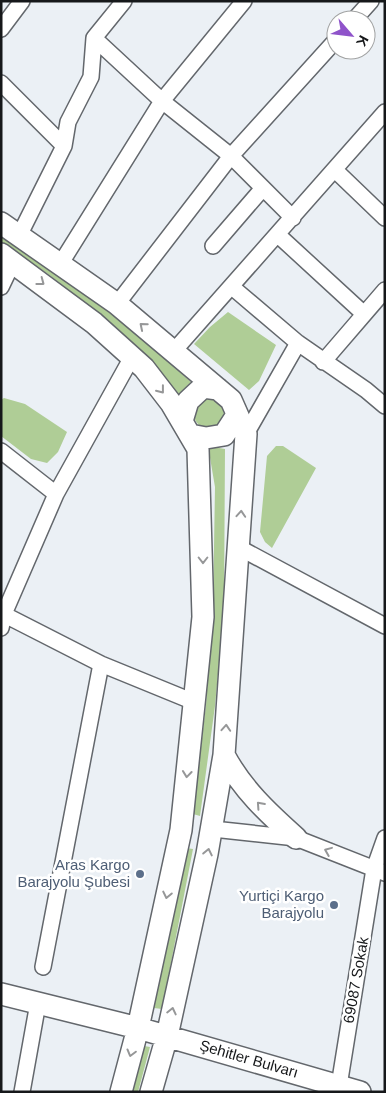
<svg xmlns="http://www.w3.org/2000/svg" width="386" height="1093" viewBox="0 0 386 1093" font-family="Arial,sans-serif">
<style>
.green{fill:#afcd96}
.lines{fill:none;stroke-linecap:round;stroke-linejoin:round}
.street-casing{stroke:#63676c;stroke-width:18}
.secondary-casing{stroke:#63676c;stroke-width:24}
.street{stroke:#fff;stroke-width:15}
.secondary{stroke:#fff;stroke-width:21}
.oneway{stroke:#969798}
.service-dot{fill:#5c6f8a;stroke:#fff;stroke-width:2}
.labels{text-anchor:middle;stroke-width:5;stroke-linejoin:round;paint-order:stroke}
.service-label{font-size:15px;fill:#4e5e75;stroke:#fff;text-anchor:end}
.street-label{font-size:15px;fill:#16181a;stroke:#fff}
</style>
<rect width="100%" height="100%" fill="#ebf0f5"/>
<!-- green -->
<path class="green" d="M1,232L114,314L191,382L175,399L151,359L109,321L48,274L1,242Z
M228,312L276,345L259,381L249,390L194,344L210,327Z
M4,398L25,404L67,432L58,452L47,463L31,459L1,436V400Z
M194 414a15 15 0 1 1 30 0a15 15 0 1 1-30 0Z
M208,446L225,449L224,608L215,706L200,816L193,814L206,705L213,607L215,487Z
M276,446H283L316,468L272,548L265,542L260,532L267,456Z
M186,848L193,849L162,1009L154,1008Z
M144,1046L150,1047L138,1092H132Z"/>
<g class="lines">
<defs>
<path id="street" d="M354,20L371,1
M1,29L22,1
M94,38L162,101L231,156L293,218
M1,83L64,146
M335,170L385,218
M20,234L64,146L68,122L91,77L94,38L124,1
M278,235L364,314
M213,246L263,188
M61,263L162,101L244,1
M1,287L13,262
M232,287L298,343L366,390L385,406
M117,304L231,156L336,40
M173,352L385,112
M323,362L385,290
M246,434L298,343
M1,451L56,494
M238,547L385,626
M1,613L101,664L194,702
M1,628L4,614L56,494L132,357
M213,829L296,838L385,873
M43,967L101,664
M22,1092L38,1003
M338,1092L374,869L385,838"/>
<path id="secondary" d="M1,223L117,304L231,400L246,434L224,755L207,854L167,1036L151,1092
M1,254L94,323L144,368L171,403L198,449L203,617L181,830L138,1028L121,1092
M182,421L188,401L203,387L218,389
M190,435L206,438L224,435L237,415
M224,755C242,789 268,813 296,838
M1,994L138,1028L360,1092"/>
</defs>
<!-- street casing -->
<use href="#street" class="street-casing"/>
<!-- secondary casing -->
<use href="#secondary" class="secondary-casing"/>
<!-- street -->
<use href="#street" class="street"/>
<!-- secondary -->
<use href="#secondary" class="secondary"/>
</g>
<!-- one-way arrows -->
<defs><path id="oneway-chevron" d="M-2-3.5L2.5 0L-2 3.5" fill="none" stroke-width="1.6" stroke-linecap="round" stroke-linejoin="round" transform="scale(1.25)"/></defs>
<g class="oneway">
<use href="#oneway-chevron" transform="translate(41 282) rotate(37)"/>
<use href="#oneway-chevron" transform="translate(143 326) rotate(-140)"/>
<use href="#oneway-chevron" transform="translate(161 390) rotate(52)"/>
<use href="#oneway-chevron" transform="translate(241 514) rotate(-86)"/>
<use href="#oneway-chevron" transform="translate(203 560) rotate(90)"/>
<use href="#oneway-chevron" transform="translate(226 728) rotate(-86)"/>
<use href="#oneway-chevron" transform="translate(187 774) rotate(96)"/>
<use href="#oneway-chevron" transform="translate(260 805) rotate(-132)"/>
<use href="#oneway-chevron" transform="translate(328 851) rotate(-158)"/>
<use href="#oneway-chevron" transform="translate(208 852) rotate(-78)"/>
<use href="#oneway-chevron" transform="translate(167 895) rotate(102)"/>
<use href="#oneway-chevron" transform="translate(172 1011) rotate(-77)"/>
<use href="#oneway-chevron" transform="translate(131 1053) rotate(105)"/>
</g>
<!-- markers -->
<g class="service-dot">
<circle cx="140" cy="874" r="5"/>
<circle cx="334" cy="905" r="5"/>
</g>
<g class="labels">
<!-- service labels -->
<g class="service-label">
<text x="130" y="870">Aras Kargo<tspan x="130" dy="17">Barajyolu Şubesi</tspan></text>
<text x="324" y="901">Yurtiçi Kargo<tspan x="324" dy="17">Barajyolu</tspan></text>
</g>
<!-- street labels -->
<g class="street-label">
<text transform="translate(356 980) rotate(-80)" y="5">69087 Sokak</text>
<text transform="translate(249 1059) rotate(16)" y="5">Şehitler Bulvarı</text>
</g>
</g>
<!-- border -->
<rect width="386" height="1093" fill="none" stroke="#16181a" stroke-width="5"/>
<!-- north arrow -->
<g transform="translate(351 35) rotate(118)"><circle r="24" fill="#ffffff" stroke="#a2a3a3"/>
<path d="M0-4L9 19L0 12L-9 19Z" fill="#8f53ca"/>
<text y="-8" font-size="14" font-weight="bold" text-anchor="middle" fill="#16181a">K</text>
</g>
</svg>
